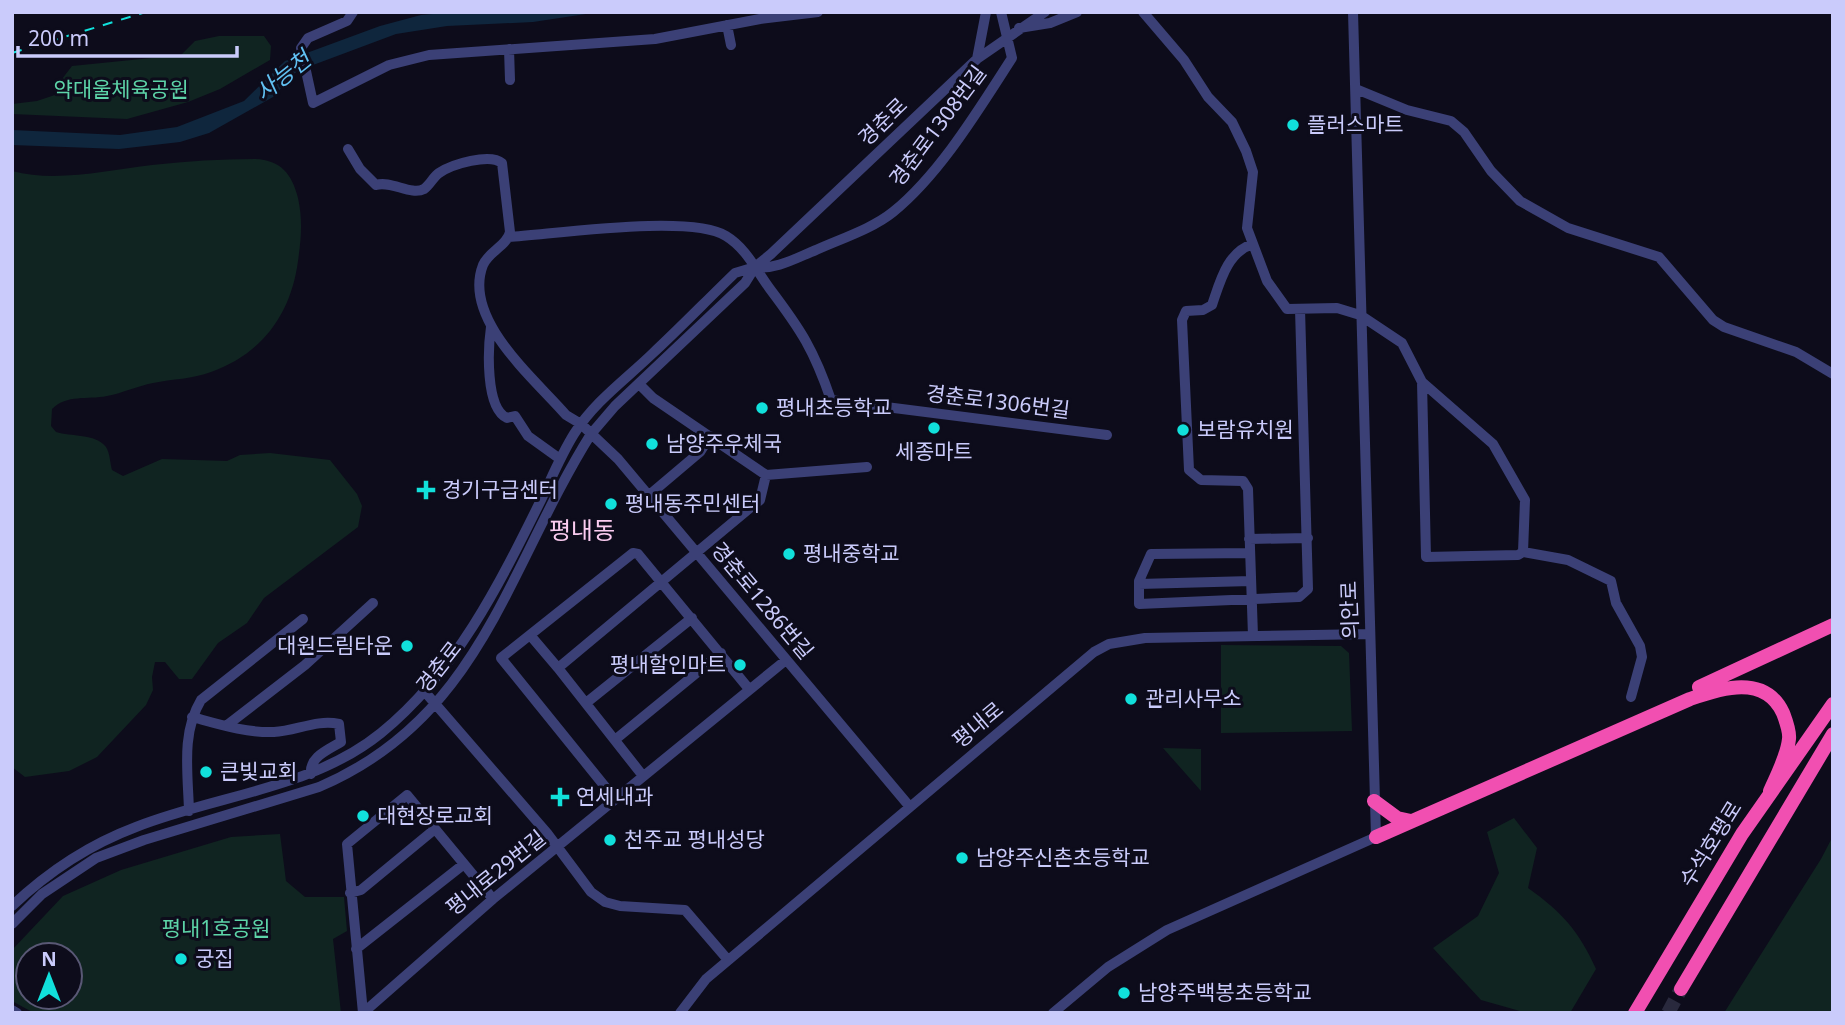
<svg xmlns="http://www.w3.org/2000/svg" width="1845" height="1025" viewBox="0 0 1845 1025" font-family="'Noto Sans','Noto Sans KR',sans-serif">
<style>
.green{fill:#102421;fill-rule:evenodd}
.water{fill:#0f263d}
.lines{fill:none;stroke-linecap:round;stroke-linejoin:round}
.highway-tunnel{stroke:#29293d;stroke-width:14;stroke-dasharray:14 7;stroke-linecap:butt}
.minor{stroke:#3b4076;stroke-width:10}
.highway{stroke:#f14fb1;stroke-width:14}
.rail{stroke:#11e0db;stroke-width:2;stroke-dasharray:10 9;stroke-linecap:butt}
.poi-dot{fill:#11e0db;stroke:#0d0c1b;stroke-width:2.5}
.labels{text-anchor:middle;stroke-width:6;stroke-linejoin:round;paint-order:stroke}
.park-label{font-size:21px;fill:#5dd4a8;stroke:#0d0c1b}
.street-label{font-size:21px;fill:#cacbfb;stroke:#0d0c1b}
.poi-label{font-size:21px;fill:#cacbfb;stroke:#0d0c1b;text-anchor:start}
.water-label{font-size:23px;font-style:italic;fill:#61c1f3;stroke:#0d0c1b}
.quarter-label{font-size:24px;fill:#fbccf0;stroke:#0d0c1b}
</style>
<rect width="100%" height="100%" fill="#0d0c1b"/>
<!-- green -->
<path class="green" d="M219,36H264L271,46L270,60L220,89L188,102L127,119L12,114V104L37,101L58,94L59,83L72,66L181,55L195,41Z
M255,159C281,160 292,174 298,198C303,221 301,239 298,261C291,314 262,354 211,372C193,379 172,379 153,383C137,386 123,393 107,396C87,400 67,394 52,409L51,426L56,432C71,437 95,433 106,447C110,453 110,463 112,470L123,476L162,459L227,461L240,455L270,453L330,460L357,494L362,506L358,527L264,598L247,623L218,643L192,679H179L165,662H155L152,677L153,690L146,705L97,757L69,771L25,777L12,767V171C56,183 108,170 152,165C187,161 221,159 255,159Z
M1221,645L1341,646L1349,653L1352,731L1221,733Z
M1163,748L1201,749V791Z
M1514,818L1537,848L1528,888C1562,912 1579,931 1596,969L1570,1013H1527L1481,1000L1433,948L1478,916L1499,873L1487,832Z
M280,834L286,881L305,897H344L347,931L333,939L341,1013H34L12,1001V950L63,896L121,870L231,837ZM70,955V997H28V955Z
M1833,836V1013H1724L1821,859Z"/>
<!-- water -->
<path class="water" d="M455,12H599L533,22L447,26L396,34L297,71L273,97L209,133L180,142L119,149L12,145V130L120,135L177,127L244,101L285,61L380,26L421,15Z"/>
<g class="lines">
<!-- highway-tunnel -->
<path class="highway-tunnel" d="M1668,1013L1681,989"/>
<!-- minor -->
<path class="minor" d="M353,12L347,21L308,38L301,48L313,103L389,65L429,55L655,39L760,19L818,12
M1143,12L1184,60L1208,97L1232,122L1246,151L1253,172L1247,228L1267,281L1287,309L1337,308L1360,315L1402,343L1422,382L1493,444L1525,500L1523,552L1568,560L1611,581L1616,603L1640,646L1642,657L1631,697
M727,25L731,45
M1019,28L1050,23L1077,12
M509,49L510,80
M977,59L986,12
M1356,89L1407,110L1451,121L1464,132L1491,171L1520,201L1568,228L1659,257L1713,320L1724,327L1796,352L1833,374
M348,149L360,169L376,185C391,180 411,196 424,189C430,185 433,177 439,173C452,164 490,153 502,163L510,232C507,246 489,251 483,265C462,319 534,378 566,415L581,424L618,459L910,807
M509,237C556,234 691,214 726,236C746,248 756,270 770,289C801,330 814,350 831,400L1107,435
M1253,244C1227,252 1220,282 1212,305L1203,310L1186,311L1182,320L1189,470L1201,480L1243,481L1248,489L1253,636
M755,267C776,270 796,258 816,250C840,239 872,229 893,212C940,174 979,109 1012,58L1001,12
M491,327C488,348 485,408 507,418L515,416L528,436L560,459
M1422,382L1426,557L1518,555L1523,552
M639,384L653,398L766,475L867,467
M648,496L700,452L710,436
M1249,539L1308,538
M1250,553L1151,554L1139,581V604L1299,597L1308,589L1300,309
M1139,584L1251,581
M530,635L558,668
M425,692L547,833L591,892L605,902L620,906L685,910L728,960
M586,703L692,618
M192,717C218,724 246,733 274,732C296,731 317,719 339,724L341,742
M226,726L305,665L373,603
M616,739L721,653
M311,774C309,757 328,750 341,742
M643,776L558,668L750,508L760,500L766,475
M615,799L501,658L633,553L638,554L749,689
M189,811C188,773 181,733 201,700L303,619
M350,893L361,890L435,829
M12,906C49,871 88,845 136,827C217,795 312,789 381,733C456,672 499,585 541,500C552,477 561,455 574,434C594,402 625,380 652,354C680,328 707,300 735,273L755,267L771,254L977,59L1045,12
M12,924L42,894L96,858L144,840L319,787C481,718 507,568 591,434L615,406L745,283L755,267
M356,949L464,864
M12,1010L17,1013
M363,1013L493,899L786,660
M363,1013L347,844L407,795L493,899
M680,1013L706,979L1094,652L1109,644L1145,638L1370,634
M1053,1013L1108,967L1167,930L1376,837L1353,12"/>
<!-- highway -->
<path class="highway" d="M1699,687L1833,625
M1374,801L1397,818L1411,821
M1376,837L1690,699C1721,688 1765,674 1783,713C1786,721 1790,731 1789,739C1787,757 1777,775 1770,791
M1681,989L1833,734
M1635,1013L1742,834L1833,704"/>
<!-- rail -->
<path class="rail" d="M12,53L146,12"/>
</g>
<!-- markers -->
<g class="poi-dot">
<circle cx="1293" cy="125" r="7"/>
<circle cx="762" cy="408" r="7"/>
<circle cx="934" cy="428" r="7"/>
<circle cx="1183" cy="430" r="7"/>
<circle cx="652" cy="444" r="7"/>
<path d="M422.5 479.5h7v7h7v7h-7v7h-7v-7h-7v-7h7z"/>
<circle cx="611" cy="504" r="7"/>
<circle cx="789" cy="554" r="7"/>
<circle cx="407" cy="646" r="7"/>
<circle cx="740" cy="665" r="7"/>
<circle cx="1131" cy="699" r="7"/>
<circle cx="206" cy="772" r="7"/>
<path d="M556.5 786.5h7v7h7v7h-7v7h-7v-7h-7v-7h7z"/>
<circle cx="363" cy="816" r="7"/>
<circle cx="610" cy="840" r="7"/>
<circle cx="962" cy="858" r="7"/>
<circle cx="181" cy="959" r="7"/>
<circle cx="1124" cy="993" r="7"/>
</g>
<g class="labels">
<!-- park labels -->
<g class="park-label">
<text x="121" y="97">약대울체육공원</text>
<text x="216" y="936">평내1호공원</text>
</g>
<!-- street labels -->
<g class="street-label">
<text transform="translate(883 122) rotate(-44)" y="7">경춘로</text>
<text transform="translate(938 126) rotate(-53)" y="7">경춘로1308번길</text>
<text transform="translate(998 402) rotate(7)" y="7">경춘로1306번길</text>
<text transform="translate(762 601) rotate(50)" y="7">경춘로1286번길</text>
<text transform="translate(1350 610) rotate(-92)" y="7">의안로</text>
<text transform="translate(439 667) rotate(-52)" y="7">경춘로</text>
<text transform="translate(978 725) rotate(-40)" y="7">평내로</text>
<text transform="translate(1711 844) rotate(-58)" y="7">수석호평로</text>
<text transform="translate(496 873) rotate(-39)" y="7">평내로29번길</text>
</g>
<!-- poi labels -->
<g class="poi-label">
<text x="1307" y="132">플러스마트</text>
<text x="776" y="415">평내초등학교</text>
<text x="1197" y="437">보람유치원</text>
<text x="666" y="451">남양주우체국</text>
<text x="934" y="459" text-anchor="middle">세종마트</text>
<text x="442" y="497">경기구급센터</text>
<text x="625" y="511">평내동주민센터</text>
<text x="803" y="561">평내중학교</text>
<text x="393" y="653" text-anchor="end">대원드림타운</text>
<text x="726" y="672" text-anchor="end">평내할인마트</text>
<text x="1145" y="706">관리사무소</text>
<text x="220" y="779">큰빛교회</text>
<text x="576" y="804">연세내과</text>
<text x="377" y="823">대현장로교회</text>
<text x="624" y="847">천주교 평내성당</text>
<text x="976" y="865">남양주신촌초등학교</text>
<text x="195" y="966">궁집</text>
<text x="1138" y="1000">남양주백봉초등학교</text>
</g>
<!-- water labels -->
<g class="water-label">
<text transform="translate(283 76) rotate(-39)" y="8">사능천</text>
</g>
<!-- quarter labels -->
<g class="quarter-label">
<text x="582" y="539">평내동</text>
</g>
</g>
<!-- border -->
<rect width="1845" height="1025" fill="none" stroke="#cacbfb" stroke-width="28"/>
<!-- north arrow -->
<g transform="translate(49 976)"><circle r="33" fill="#0d0c1b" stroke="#595875" stroke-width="2"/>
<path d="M0-5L12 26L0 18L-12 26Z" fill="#11e0db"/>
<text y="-10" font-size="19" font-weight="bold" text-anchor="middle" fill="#cacbfb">N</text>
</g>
<!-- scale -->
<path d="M18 46v10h219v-10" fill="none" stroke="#cacbfb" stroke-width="3.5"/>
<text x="28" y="46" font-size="21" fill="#cacbfb" stroke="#0d0c1b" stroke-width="5" paint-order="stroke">200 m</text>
</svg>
